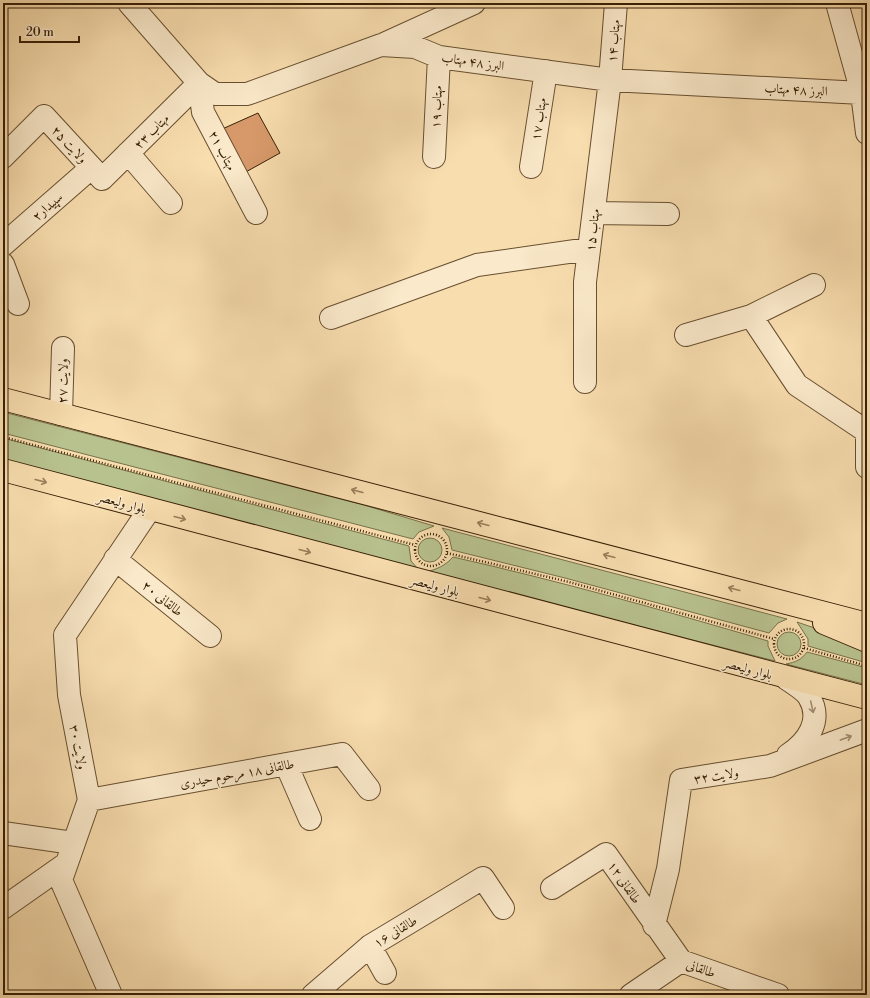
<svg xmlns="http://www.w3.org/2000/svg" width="870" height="998" viewBox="0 0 870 998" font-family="'Libre Bodoni',Amiri,serif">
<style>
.green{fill:#b8c28f;stroke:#78714a}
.building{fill:#d7996a;stroke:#382006}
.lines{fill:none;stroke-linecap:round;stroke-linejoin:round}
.street-casing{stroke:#684f30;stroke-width:24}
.primary-casing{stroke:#382006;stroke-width:24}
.path{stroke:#382006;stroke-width:2.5;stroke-dasharray:1 2;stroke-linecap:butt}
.street{stroke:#fae9ca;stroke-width:22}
.primary{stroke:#f8ddae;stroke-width:22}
.oneway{stroke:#987e5a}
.oneway2{stroke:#a38f72}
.labels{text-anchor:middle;stroke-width:3;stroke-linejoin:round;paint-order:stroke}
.street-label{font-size:13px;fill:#382006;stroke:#fae9ca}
</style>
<rect width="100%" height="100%" fill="#f8ddae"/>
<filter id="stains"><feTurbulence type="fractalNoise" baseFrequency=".005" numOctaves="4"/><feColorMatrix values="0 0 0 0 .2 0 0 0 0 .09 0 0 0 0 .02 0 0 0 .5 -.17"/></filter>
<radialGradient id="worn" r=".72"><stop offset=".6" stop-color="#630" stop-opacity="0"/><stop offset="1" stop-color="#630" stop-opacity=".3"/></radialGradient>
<!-- green -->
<path class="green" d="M3,412L364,505L434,526L419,532L413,539L3,433Z
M3,438L409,546L411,561L419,570L3,462Z
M442,528L787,619L778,623L769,633L565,578L452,550L449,537Z
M418 550a12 12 0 1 1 24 0a12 12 0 1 1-24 0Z
M453,557C559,581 663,610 768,641V646L775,661L426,572C437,569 445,566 453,557Z
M797,622L867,646V663L808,646V639Z
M777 644a12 12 0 1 1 24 0a12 12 0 1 1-24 0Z
M807,652L867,668V685L786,664C796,662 801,660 807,652Z"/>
<!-- building -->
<path class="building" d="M258,113L280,153L244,173L220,130Z"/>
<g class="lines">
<defs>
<path id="street" d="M129,3L199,83L215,94H247L381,45L415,47L439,57L610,80L862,93L867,92
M837,3L862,93L867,133
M384,44L474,3
M199,83L203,112L256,213
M128,153L171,203
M3,157L44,116L102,179L199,83
M434,157L439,57
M531,167L546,71
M594,213L668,214
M3,245L91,168
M3,264L18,304
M751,316L814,285
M331,318L477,265L589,249
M686,335L751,316L797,385L866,431
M585,382V282L610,80L616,3
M61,414L63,348
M867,430V467
M115,559L210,636
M787,679C794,684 805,690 809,697C823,720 808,742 788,755
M286,764L310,819
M89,800L342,754L369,789
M3,833L73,843
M552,888L606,854L681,961
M3,908L67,863
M654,925L668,869L681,780L770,766L867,730
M370,946L385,973
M111,995L61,880L89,800L69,695L65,635L149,510
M313,995L370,946L483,878L503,908
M631,995L681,961L778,995"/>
<path id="primary" d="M3,399L867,624
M3,470L867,698
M824,623L867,641"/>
</defs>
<!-- street casing -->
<use href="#street" class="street-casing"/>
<!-- primary casing -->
<use href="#primary" class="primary-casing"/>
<!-- path -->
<path class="path" d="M3,437L415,545
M415 550a16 16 0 1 1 32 0a16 16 0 1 1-32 0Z
M447,553L569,582L774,639
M774 644a15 15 0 1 1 30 0a15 15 0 1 1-30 0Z
M804,648L867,666"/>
<!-- street -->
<use href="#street" class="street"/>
<!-- primary -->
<use href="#primary" class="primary"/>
</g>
<!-- one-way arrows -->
<defs><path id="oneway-shaft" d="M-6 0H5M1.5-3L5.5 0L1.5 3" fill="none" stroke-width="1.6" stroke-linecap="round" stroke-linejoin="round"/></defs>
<g class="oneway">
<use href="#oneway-shaft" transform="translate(41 481) rotate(15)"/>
<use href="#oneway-shaft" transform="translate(357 491) rotate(-165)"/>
<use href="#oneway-shaft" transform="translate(180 518) rotate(15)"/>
<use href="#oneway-shaft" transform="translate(483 524) rotate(-165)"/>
<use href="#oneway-shaft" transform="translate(305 551) rotate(15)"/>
<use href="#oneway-shaft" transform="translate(609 556) rotate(-165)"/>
<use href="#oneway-shaft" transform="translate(734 589) rotate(-165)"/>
<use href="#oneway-shaft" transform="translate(485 599) rotate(15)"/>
</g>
<g class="oneway2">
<use href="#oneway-shaft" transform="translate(812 707) rotate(77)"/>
<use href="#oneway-shaft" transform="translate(846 738) rotate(-20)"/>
</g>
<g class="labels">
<!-- street labels -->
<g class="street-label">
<text transform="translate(613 41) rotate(-85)" y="5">مهتاب ۱۴</text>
<text transform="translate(473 61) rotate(8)" y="5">البرز ۴۸ مهتاب</text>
<text transform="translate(796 89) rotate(3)" y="5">البرز ۴۸ مهتاب</text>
<text transform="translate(436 107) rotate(-87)" y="5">مهتاب ۱۹</text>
<text transform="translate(538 119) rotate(-81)" y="5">مهتاب ۱۷</text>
<text transform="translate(151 131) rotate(-45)" y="5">مهتاب ۲٣</text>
<text transform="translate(70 144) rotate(47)" y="5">ولایت ۲۵</text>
<text transform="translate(223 150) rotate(62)" y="5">مهتاب ٢١</text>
<text transform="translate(47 206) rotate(-41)" y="5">سپیدار۲</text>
<text transform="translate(592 230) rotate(-83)" y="5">مهتاب ۱۵</text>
<text transform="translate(62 381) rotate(-89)" y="5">ولایت ٢٧</text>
<text transform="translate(122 502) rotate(15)" y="5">بلوار ولیعصر</text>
<text transform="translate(435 585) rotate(15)" y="5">بلوار ولیعصر</text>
<text transform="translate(163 598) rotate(39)" y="5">طالقانی ۲۰</text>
<text transform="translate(748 668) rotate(15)" y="5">بلوار ولیعصر</text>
<text transform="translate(79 747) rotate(79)" y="5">ولایت ۳۰</text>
<text transform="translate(237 773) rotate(-10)" y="5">طالقانی ۱۸ مرحوم حیدری</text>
<text transform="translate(716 775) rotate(-9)" y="5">ولایت ۳۲</text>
<text transform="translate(625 882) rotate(56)" y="5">طالقانی ۱۲</text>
<text transform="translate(395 931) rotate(-31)" y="5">طالقانی ۱۶</text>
<text transform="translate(701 968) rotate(19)" y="5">طالقانی</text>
</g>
</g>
<!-- margin -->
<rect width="870" height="998" fill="none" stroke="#f8ddae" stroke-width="16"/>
<rect x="4" y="4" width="862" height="990" fill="none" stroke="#382006" stroke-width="2"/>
<rect x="8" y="8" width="854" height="982" fill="none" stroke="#382006"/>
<!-- scale -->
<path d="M20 36v6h59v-6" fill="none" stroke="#382006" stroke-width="2"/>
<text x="26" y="36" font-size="12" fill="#382006" stroke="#fae9ca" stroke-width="3" paint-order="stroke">20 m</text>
<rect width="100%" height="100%" filter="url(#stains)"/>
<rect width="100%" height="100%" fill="url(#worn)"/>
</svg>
